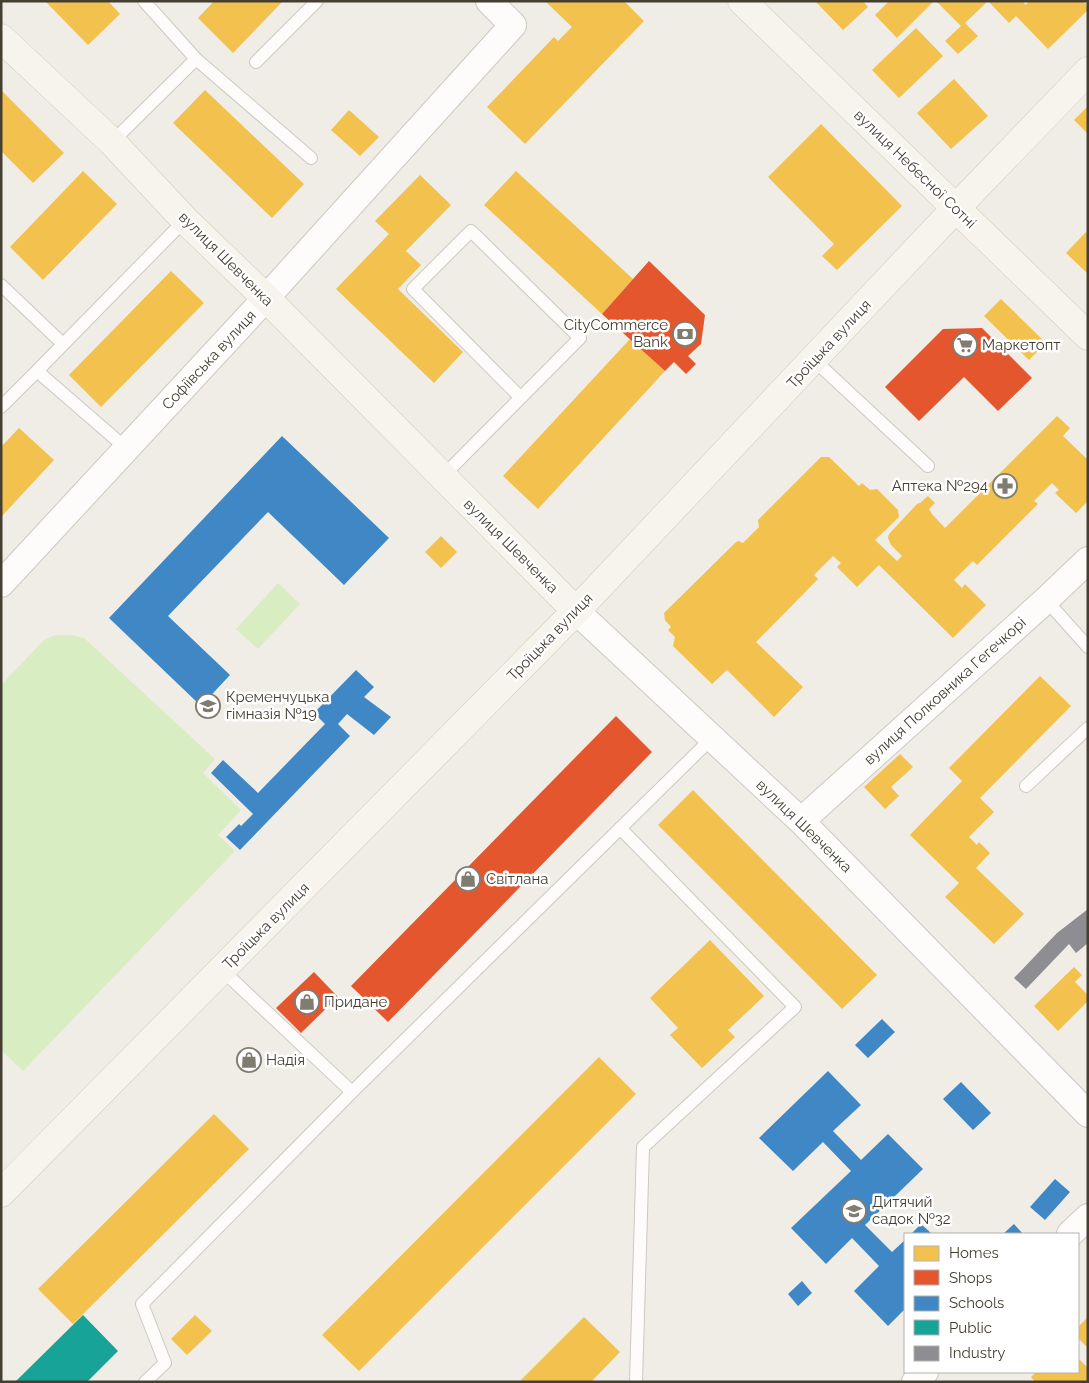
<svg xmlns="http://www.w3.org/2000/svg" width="1089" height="1383" viewBox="0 0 1089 1383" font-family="Raleway,sans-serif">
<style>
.green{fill:#d9edc3}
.homes{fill:#f2c14e}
.shops{fill:#e4572e}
.schools{fill:#3f88c5}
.public{fill:#17a398}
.industry{fill:#8d8d92}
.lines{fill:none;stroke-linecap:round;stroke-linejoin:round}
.lane-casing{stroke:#cbc9c2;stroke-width:14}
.street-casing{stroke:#cbc9c2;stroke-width:28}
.secondary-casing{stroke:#cfccbc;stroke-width:29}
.lane{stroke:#fdfcfb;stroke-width:12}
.street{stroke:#fdfcfb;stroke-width:26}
.secondary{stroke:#f6f4ed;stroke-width:28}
.labels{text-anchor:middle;stroke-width:5;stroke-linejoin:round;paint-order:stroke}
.street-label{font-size:15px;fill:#453f32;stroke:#fff}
.poi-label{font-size:15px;fill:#453f32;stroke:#fff;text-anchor:start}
</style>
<rect width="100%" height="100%" fill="#efede6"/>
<!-- green -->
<path class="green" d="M278,583L300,604L258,649L236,629Z
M55,635H71L84,638L215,759L203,773L241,810L218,835L235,851L23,1071L1,1050V685L44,640Z"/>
<!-- homes -->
<path class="homes" d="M45,1H108L120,14L88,45Z
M214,1H283L233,53L198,18Z
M545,1H624L644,21L525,144L487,107L554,37L558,41L572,27Z
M817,1H863L868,7L843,30L816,2Z
M889,1H934L897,38L875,15Z
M936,1H984L986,3L965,23L978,36L958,54L945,41L961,26Z
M988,1H1022L1026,5L1029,1H1083L1088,6V10L1048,49L1016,16L1009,23Z
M916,28L943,56L899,98L872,70Z
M954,79L988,116L951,149L917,113Z
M1,90L64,153L33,183L1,151Z
M205,90L304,184L272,218L173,123Z
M1088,106V134L1074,120Z
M349,110L379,137L360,156L331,130Z
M821,124L902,206L837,270L822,256L834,244L768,177Z
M83,171L117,204L43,280L10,247Z
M516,171L633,279L602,314L484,205Z
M420,175L451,205L406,251L421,265L398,289L463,352L434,383L336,289L389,234L375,221Z
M1086,232L1088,234V274L1066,253Z
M171,271L204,303L101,407L69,375Z
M1001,299L1046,343L1029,360L984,316Z
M630,339L665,371L538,509L503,476Z
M1057,416L1070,428L1063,436L1088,460V501L1076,513L1055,493L1059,490L1052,483L1034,501L1038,504L977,565L973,561L954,580L962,588L965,584L986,605L953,638L879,565L857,587L837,567L841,563L833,556L814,575L818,579L756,642L803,687L774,717L727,670L712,684L673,646L675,637L668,630L671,627L665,620L664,613L735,543L738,541L743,543L759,527L758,520L821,457H829L859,486L862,483L870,490L877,489L898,510L899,517L875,540L897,561L902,556L891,545L888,538L889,534L917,504L920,503L928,496L935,503L929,509L932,514L945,528Z
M19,428L54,460L1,517V447Z
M441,536L457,552L441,568L425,552Z
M1040,676L1071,706L980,798L994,812L969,837L977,845L979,842L990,853L976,868L1024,914L994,944L945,897L959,883L910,835L962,781L949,768Z
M900,754L913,767L891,787L899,796L885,809L864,787Z
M693,790L877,975L842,1009L658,825Z
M710,940L764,996L728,1030L735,1037L702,1068L670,1035L678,1028L650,998Z
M1074,967L1082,975L1075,982L1088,995V1001L1058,1031L1034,1006Z
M599,1057L636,1094L359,1371L322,1335Z
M214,1114L249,1149L73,1324L38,1289Z
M195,1315L212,1331L187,1355L171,1339Z
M584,1317L620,1352L591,1382H519Z
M1088,1317V1348L1078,1338V1327Z
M1078,1358L1088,1368V1382H1035L1031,1377L1036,1372H1078Z"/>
<!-- shops -->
<path class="shops" d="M649,261L705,315L701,344L688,356L696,364L686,374L674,362L665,371L602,314Z
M982,328L1032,378L998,411L964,377L919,421L885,387L943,329Z
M616,716L652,752L388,1022L351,986Z
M314,972L338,997L301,1033L276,1008Z"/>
<!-- schools -->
<path class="schools" d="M282,436L389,538L344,585L268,512L168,616L230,675L201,706L109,618Z
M356,670L374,687L364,697L391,717L374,735L347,714L338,724L350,736L240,850L226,837L239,824L241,826L253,814L211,773L223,760L258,793L325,724L314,713Z
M882,1019L895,1032L868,1058L855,1045Z
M828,1071L861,1105L833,1131L861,1160L888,1134L923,1169L865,1225L892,1252L905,1240V1309L888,1326L854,1291L879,1266L852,1238L826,1264L791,1228L851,1171L823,1142L793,1171L759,1138Z
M961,1082L991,1113L973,1130L943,1099Z
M1055,1179L1070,1192L1045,1220L1030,1207Z
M921,1224L932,1234H911Z
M1014,1224L1023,1234H1003Z
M802,1281L812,1293L798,1306L788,1294Z"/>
<!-- public -->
<path class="public" d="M83,1315L118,1351L87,1382H15Z"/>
<!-- industry -->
<path class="industry" d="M1088,909V943L1076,953L1069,944L1026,989L1014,978L1057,933Z"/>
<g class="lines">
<defs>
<path id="lane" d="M196,59L311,158
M256,62L317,1
M112,142L196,59L144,1
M1,285L63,344
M814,360L928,466
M1,407L37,371
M127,449L37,371L185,220
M442,477L580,338L471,231L413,289L520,397
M1046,600L1088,647
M1026,786L1088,728
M620,828L795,1007L643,1147L636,1382
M352,1092L712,738
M145,1382L165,1363L142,1304L352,1092L222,970"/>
<path id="street" d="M1,584L266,298L513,25L489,1
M576,611L801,821L1088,1114
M801,821L1046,600L1088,560
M1070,1234L1088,1217
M915,1382L925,1372"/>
<path id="secondary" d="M742,1L1088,336
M1,38L112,142L185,220L266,298L576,611
M1,1193L576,611L955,209L1088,71"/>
</defs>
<!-- lane casing -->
<use href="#lane" class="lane-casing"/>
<!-- street casing -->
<use href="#street" class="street-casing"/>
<!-- secondary casing -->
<use href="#secondary" class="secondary-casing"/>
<!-- lane -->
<use href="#lane" class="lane"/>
<!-- street -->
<use href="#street" class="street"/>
<!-- secondary -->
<use href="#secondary" class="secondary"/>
</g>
<!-- icons -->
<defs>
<symbol id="bank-ring" viewBox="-11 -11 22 22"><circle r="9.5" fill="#fff" stroke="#807c71" stroke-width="1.5"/><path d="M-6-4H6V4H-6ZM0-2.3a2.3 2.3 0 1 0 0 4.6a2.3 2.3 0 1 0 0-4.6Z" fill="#807c71"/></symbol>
<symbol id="supermarket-ring" viewBox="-11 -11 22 22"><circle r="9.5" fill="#fff" stroke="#807c71" stroke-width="1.5"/><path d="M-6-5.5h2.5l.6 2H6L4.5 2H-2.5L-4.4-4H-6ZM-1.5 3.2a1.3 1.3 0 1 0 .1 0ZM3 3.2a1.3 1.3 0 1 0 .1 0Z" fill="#807c71"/></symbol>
<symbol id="pharmacy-ring" viewBox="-11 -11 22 22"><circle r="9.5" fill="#fff" stroke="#807c71" stroke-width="1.5"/><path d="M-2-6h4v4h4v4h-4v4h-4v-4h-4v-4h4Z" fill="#807c71"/></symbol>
<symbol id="school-ring" viewBox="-11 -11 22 22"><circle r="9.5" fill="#fff" stroke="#807c71" stroke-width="1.5"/><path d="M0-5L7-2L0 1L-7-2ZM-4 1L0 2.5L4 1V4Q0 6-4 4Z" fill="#807c71"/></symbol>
<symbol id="shop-ring" viewBox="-11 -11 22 22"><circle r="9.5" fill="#fff" stroke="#807c71" stroke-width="1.5"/><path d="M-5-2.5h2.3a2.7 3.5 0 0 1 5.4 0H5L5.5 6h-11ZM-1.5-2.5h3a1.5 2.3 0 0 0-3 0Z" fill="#807c71"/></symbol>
</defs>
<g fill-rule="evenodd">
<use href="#bank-ring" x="671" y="320" width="28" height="28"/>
<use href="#supermarket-ring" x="951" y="331" width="28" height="28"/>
<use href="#pharmacy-ring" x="991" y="472" width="28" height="28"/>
<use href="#school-ring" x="194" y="692" width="28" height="28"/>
<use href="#shop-ring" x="454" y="865" width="28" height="28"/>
<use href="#shop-ring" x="293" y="988" width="28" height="28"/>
<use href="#shop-ring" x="235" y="1046" width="28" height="28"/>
<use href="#school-ring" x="840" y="1197" width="28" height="28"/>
</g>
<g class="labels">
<!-- street labels -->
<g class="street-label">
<text transform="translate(915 169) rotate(44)" y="5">вулиця Небесної Сотні</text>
<text transform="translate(226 259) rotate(45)" y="5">вулиця Шевченка</text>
<text transform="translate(829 344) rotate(-47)" y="5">Троїцька вулиця</text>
<text transform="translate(209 360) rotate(-47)" y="5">Софіївська вулиця</text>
<text transform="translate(511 546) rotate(45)" y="5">вулиця Шевченка</text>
<text transform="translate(550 637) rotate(-46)" y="5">Троїцька вулиця</text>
<text transform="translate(945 691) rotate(-42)" y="5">вулиця Полковника Гегечкорі</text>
<text transform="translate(804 826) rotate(44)" y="5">вулиця Шевченка</text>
<text transform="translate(266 926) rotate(-45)" y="5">Троїцька вулиця</text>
</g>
<!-- poi labels -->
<g class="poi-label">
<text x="668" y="330" text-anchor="end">CityCommerce<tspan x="668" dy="17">Bank</tspan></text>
<text x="982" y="350">Маркетопт</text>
<text x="988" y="491" text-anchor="end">Аптека №294</text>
<text x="226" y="702">Кременчуцька<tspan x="226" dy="17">гімназія №19</tspan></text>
<text x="486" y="884">Світлана</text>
<text x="324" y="1007">Придане</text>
<text x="266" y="1065">Надія</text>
<text x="872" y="1207">Дитячий<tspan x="872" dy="17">садок №32</tspan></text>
</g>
</g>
<!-- border -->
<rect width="1089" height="1383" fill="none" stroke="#453f32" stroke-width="5"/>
<!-- legend -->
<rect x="904" y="1233" width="175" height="140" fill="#ffffff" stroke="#b5b2ad"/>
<rect x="914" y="1246" width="25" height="15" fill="#f2c14e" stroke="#b5b2ad"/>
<text x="949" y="1258" font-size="15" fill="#453f32">Homes</text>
<rect x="914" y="1270" width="25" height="15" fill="#e4572e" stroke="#b5b2ad"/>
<text x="949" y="1283" font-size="15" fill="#453f32">Shops</text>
<rect x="914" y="1296" width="25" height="15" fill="#3f88c5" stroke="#b5b2ad"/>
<text x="949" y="1308" font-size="15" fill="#453f32">Schools</text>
<rect x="914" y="1320" width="25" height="15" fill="#17a398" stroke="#b5b2ad"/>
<text x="949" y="1333" font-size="15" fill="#453f32">Public</text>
<rect x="914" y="1346" width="25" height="15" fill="#8d8d92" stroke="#b5b2ad"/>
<text x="949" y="1358" font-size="15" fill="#453f32">Industry</text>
</svg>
